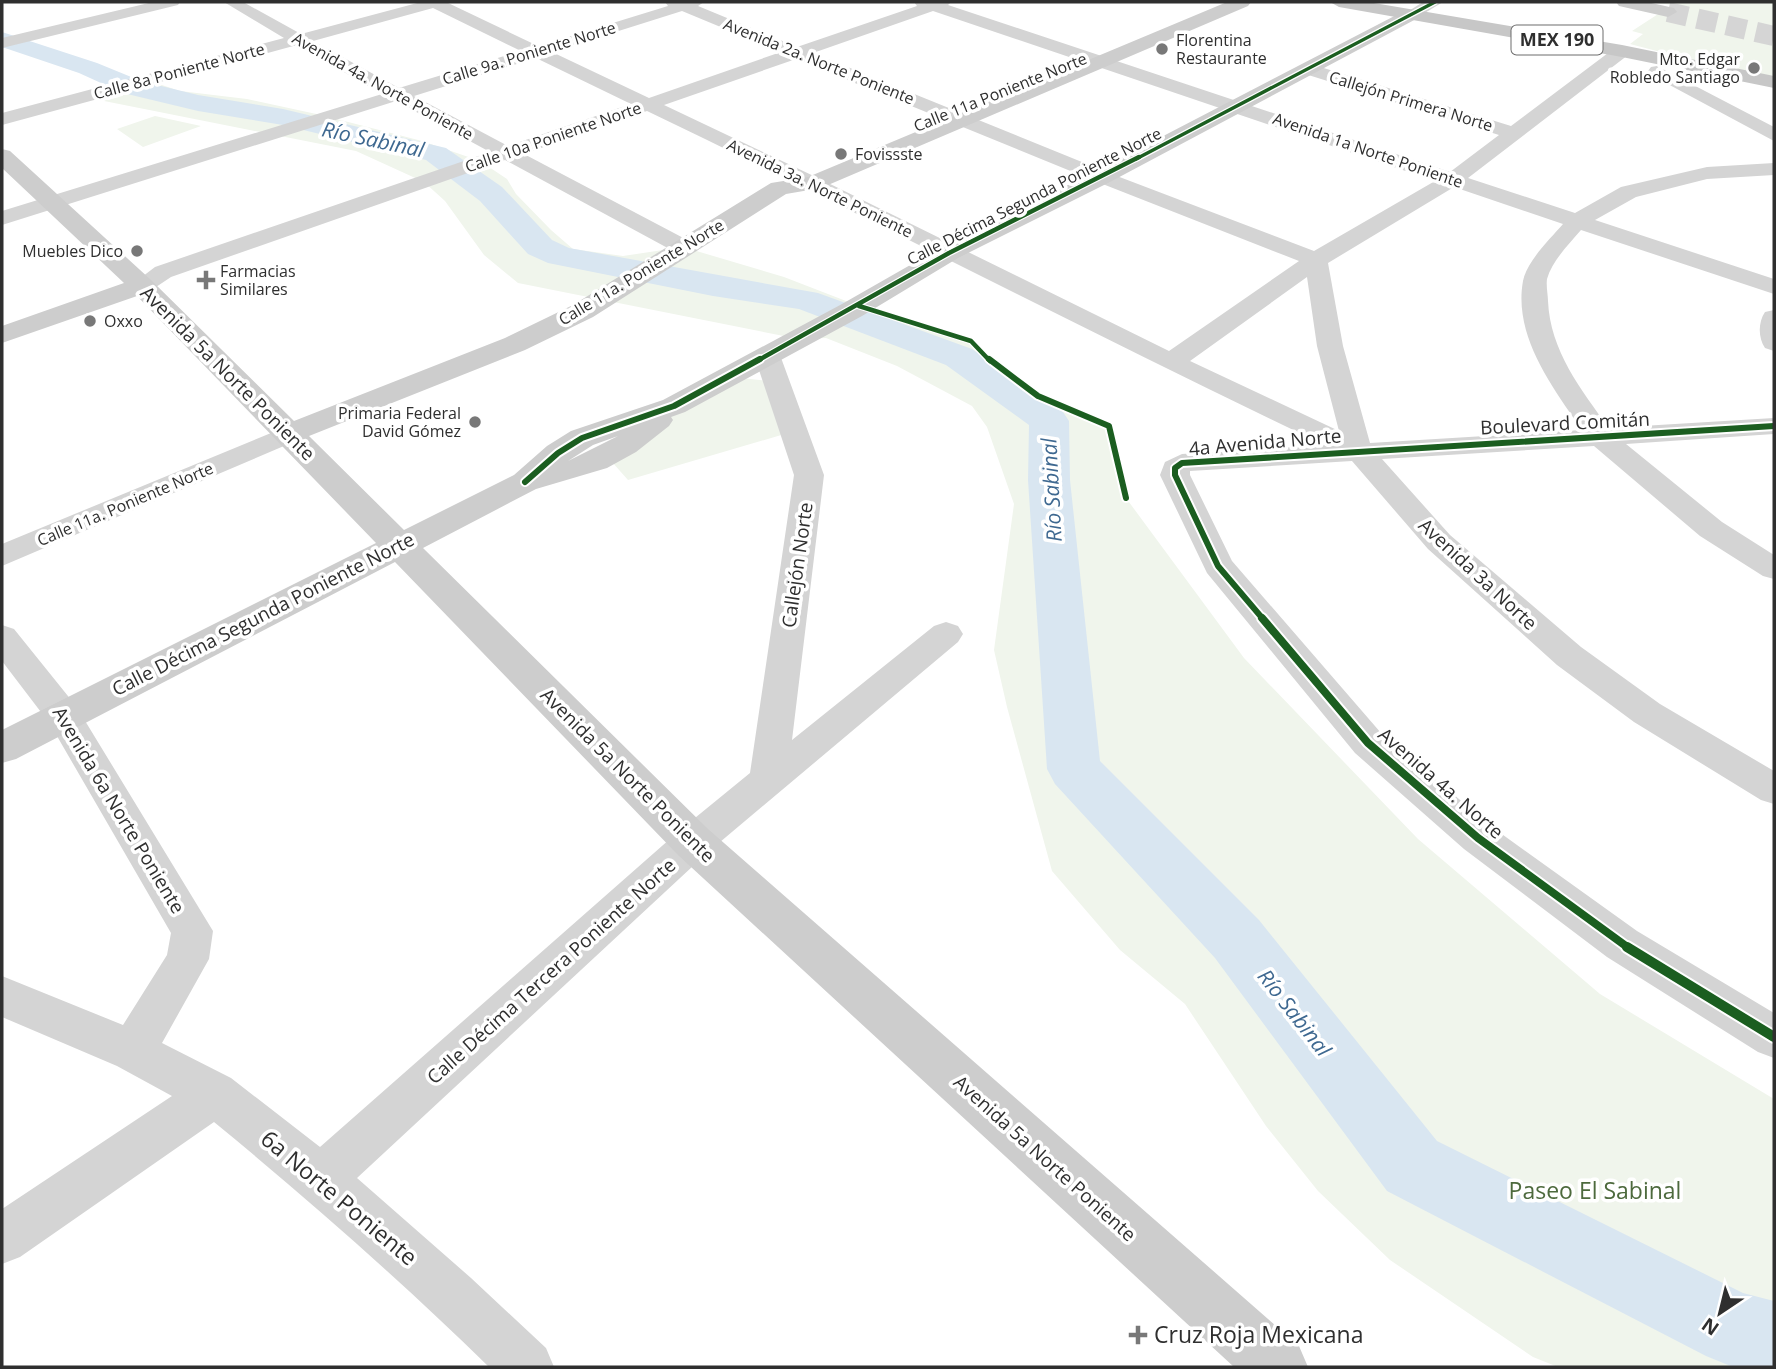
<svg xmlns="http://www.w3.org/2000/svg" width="1776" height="1369" viewBox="0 0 1776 1369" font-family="'Open Sans',sans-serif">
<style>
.green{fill:#f0f5ec}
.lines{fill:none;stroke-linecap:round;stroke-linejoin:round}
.river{fill:#d9e6f1;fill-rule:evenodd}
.secondary-tunnel{stroke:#d5d5d5;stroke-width:20;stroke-dasharray:20 10;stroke-linecap:butt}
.street{fill:#d4d4d4;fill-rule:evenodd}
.secondary{fill:#cdcdcd;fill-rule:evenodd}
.primary{fill:#c7c7c7;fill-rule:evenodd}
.cycleway-far4-casing{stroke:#fff;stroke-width:6}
.cycleway-far3-casing{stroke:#fff;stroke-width:7}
.cycleway-far2-casing{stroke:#fff;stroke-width:10}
.cycleway-far1-casing{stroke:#fff;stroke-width:12}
.cycleway-casing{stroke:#fff;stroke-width:14}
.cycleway-far4{stroke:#1b5e20;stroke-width:3.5}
.cycleway-far3{stroke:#1b5e20;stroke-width:4.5}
.cycleway-far2{stroke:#1b5e20;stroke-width:6}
.cycleway-far1{stroke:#1b5e20;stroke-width:8}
.cycleway{stroke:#1b5e20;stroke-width:10}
.poi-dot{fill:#787878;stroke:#fff;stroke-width:2.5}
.labels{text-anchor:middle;stroke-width:7;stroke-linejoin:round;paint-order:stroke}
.far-poi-label{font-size:16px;fill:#2f2f2f;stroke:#fff;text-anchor:start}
.far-street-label{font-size:16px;fill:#2f2f2f;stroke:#fff}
.shield{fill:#fff;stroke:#6d6d6d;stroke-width:2}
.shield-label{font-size:18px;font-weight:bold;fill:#2f2f2f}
.street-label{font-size:19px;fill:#2f2f2f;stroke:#fff}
.water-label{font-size:21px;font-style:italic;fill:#3e6890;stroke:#fff}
.near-park-label{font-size:23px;fill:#4d6a3d;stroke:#fff}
.near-street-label{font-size:23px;fill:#2f2f2f;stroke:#fff}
.near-poi-label{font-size:23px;fill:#2f2f2f;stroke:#fff;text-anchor:start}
</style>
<rect width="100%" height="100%" fill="#fff"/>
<!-- green -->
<path class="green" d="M1650,2H1774V77L1718,67L1630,44L1643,34L1632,31L1672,5Z
M147,80L180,91L247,99L321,115L422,141L480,161L507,179L516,194L551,230L573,249L623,256L683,247L784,277L859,306L971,341L992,363L1038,396L1109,426L1126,498L1244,658L1418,839L1600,994L1774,1099V1367H1558L1533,1357L1390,1260L1318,1191L1266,1126L1185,1004L1120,950L1052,871L1007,707L994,650L1014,504L987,427L972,406L897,366L826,338L799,339L518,283L484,255L445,201L424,182L356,151L84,97Z
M155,116L201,126L143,147L117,129Z
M741,378L768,381L788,433L628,480L612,462L676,410Z"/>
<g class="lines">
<!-- river -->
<path class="river" d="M2,32L97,63L141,81L198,95L283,109L446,148L502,187L552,240L569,248L818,293L972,349L1063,412L1069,421L1070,480L1100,761L1259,920L1437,1141L1743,1293L1774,1301V1367H1733L1706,1356L1387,1191L1215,958L1055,784L1047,769L1028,480L1029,425L946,365L799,309L713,296L548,263L528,254L480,201L426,160L283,125L198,111L123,93L79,73L2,47Z"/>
<!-- secondary-tunnel -->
<path class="secondary-tunnel" d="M1668,12L1774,36"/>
<!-- street -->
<path class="street" d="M153,2H180L178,5L2,48V38Z
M224,2H243L301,34L421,2H446L538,46L668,6L665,2H704L698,6L797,47L917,6L914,2H951L948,5L1450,172L1499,135L1302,73L1299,69L1302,65H1314L1511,126L1616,47H1628L1631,51L1628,55L1468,178L1575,213L1621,187L1707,167L1774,163V175L1707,179L1636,197L1595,220L1774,279V294L1581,230C1569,244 1552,261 1547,279C1546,286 1548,295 1548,301C1550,350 1581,390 1609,428L1774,418V434L1626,444L1722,522L1774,555V579L1763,576L1700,536L1594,446L1382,459L1450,535L1581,647L1660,704L1774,771V804L1761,800L1634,722L1557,665L1428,549L1352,461L1190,471V475L1232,561L1381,733L1492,827L1637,931L1774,1013V1058L1758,1052L1607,957L1464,849L1355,753L1207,573L1160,475L1165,462L1182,454L1325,445C1097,337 874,220 647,111L524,154L691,242L694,247L691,252H675L505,160L171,277L150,291H134L130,286L155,267L490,152L396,101L2,225V211L382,94L297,45L2,125V113L284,38ZM433,8L521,51L399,88L313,41ZM682,11L781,52L649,98L552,52ZM933,11L1435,181L1314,251L1109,173L813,53ZM536,58L631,104L508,146L414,96ZM796,59L1095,181L1299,261L1169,351L820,179L664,105ZM1454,187L1563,224C1550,239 1527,261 1523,281C1513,336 1553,388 1582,430L1370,443L1343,346L1328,263ZM1307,277L1317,346L1339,431L1190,361Z
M1423,2H1443L1418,17H1406L1404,14Z
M1657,66L1774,127V141L1651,75L1648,71L1651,67Z
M1774,310V351L1765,348C1758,338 1758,322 1765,312Z
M767,347L776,350L780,355L824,475L792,740L934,626L946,622L958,626L963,634L958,642L707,853L357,1178L471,1278L546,1348L554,1367H489C401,1281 309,1200 214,1122L20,1257L2,1264V1209L172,1096L117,1066L2,1017V976L123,1025L167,955L171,933L50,724L2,661V625L14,629L76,706L213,931L209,959L162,1043L231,1078L320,1147L679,831L750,773L794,475L754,355L758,350Z
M288,426L298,428L302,434L298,440L2,566V544Z"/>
<!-- secondary -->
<path class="secondary" d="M1227,2H1251L1248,6L821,188L786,194L593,317L525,350L309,436L404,530L514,475L547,446L571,431L663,400L842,304L940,248L1094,172L1406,10H1418L1421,14L1418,18L1110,182L958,258L862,316L685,412L671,417L673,420L669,426L636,452L607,468L536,489L423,548L708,829L1299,1346L1308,1367H1234L678,855L395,562L16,759L2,763V730L376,543L137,296L2,343V326L124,283L2,168V149L10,151L151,280L294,421L505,338L573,305L771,183L808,177ZM618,436L568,461L593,445Z
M1616,2H1647L1674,8L1677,12L1668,17L1619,6Z"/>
<!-- primary -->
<path class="primary" d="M1330,2H1368L1622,45L1774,76V88L1622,57L1339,7Z"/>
<defs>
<path id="cycleway-far4" d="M1136,159L1435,2"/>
<path id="cycleway-far3" d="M859,306L971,341L990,361
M757,361L949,253L1139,157"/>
<path id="cycleway-far2" d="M989,359L1038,396L1109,426L1126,498
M525,482L558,453L582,438L674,406L760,359
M1263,619L1218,566L1175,475V468L1182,463L1774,426"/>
<path id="cycleway-far1" d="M1262,618L1368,743L1478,838L1630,949"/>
<path id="cycleway" d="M1627,947L1774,1037"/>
</defs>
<!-- cycleway-far4 casing -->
<use href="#cycleway-far4" class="cycleway-far4-casing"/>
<!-- cycleway-far3 casing -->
<use href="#cycleway-far3" class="cycleway-far3-casing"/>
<!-- cycleway-far2 casing -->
<use href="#cycleway-far2" class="cycleway-far2-casing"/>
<!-- cycleway-far1 casing -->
<use href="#cycleway-far1" class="cycleway-far1-casing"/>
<!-- cycleway casing -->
<use href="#cycleway" class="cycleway-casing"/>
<!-- cycleway-far4 -->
<use href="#cycleway-far4" class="cycleway-far4"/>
<!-- cycleway-far3 -->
<use href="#cycleway-far3" class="cycleway-far3"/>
<!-- cycleway-far2 -->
<use href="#cycleway-far2" class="cycleway-far2"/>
<!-- cycleway-far1 -->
<use href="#cycleway-far1" class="cycleway-far1"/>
<!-- cycleway -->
<use href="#cycleway" class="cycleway"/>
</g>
<!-- markers -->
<g class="poi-dot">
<circle cx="1162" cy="49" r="7"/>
<circle cx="1754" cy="68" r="7"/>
<circle cx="841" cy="154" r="7"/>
<circle cx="137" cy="251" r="7"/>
<path d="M202.5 269.5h7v7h7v7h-7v7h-7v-7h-7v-7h7z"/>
<circle cx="90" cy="321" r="7"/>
<circle cx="475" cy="422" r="7"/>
<path d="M1134.5 1324.5h7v7h7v7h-7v7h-7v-7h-7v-7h7z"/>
</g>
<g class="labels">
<!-- far-poi labels -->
<g class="far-poi-label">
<text x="1176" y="46">Florentina<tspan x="1176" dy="18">Restaurante</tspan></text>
<text x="1740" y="65" text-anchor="end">Mto. Edgar<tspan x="1740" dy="18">Robledo Santiago</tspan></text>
<text x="855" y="160">Fovissste</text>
<text x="123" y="257" text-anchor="end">Muebles Dico</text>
<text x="220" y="277">Farmacias<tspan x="220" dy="18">Similares</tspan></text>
<text x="104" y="327">Oxxo</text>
<text x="461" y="419" text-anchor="end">Primaria Federal<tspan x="461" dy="18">David Gómez</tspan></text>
</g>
<!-- far-street labels -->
<g class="far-street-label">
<text transform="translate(529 53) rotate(-17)" y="6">Calle 9a. Poniente Norte</text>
<text transform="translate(819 61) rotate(22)" y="6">Avenida 2a. Norte Poniente</text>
<text transform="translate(179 71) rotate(-15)" y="6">Calle 8a Poniente Norte</text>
<text transform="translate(383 86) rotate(29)" y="6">Avenida 4a. Norte Poniente</text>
<text transform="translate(1000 92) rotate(-22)" y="6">Calle 11a Poniente Norte</text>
<text transform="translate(1411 101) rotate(17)" y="6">Callejón Primera Norte</text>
<text transform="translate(553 137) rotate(-19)" y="6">Calle 10a Poniente Norte</text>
<text transform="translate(1368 150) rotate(19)" y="6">Avenida 1a Norte Poniente</text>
<text transform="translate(820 188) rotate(26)" y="6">Avenida 3a. Norte Poniente</text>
<text transform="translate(1034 196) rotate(-27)" y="6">Calle Décima Segunda Poniente Norte</text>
<text transform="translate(641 272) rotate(-31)" y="6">Calle 11a. Poniente Norte</text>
<text transform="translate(125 504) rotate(-23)" y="6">Calle 11a. Poniente Norte</text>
</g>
<!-- shield labels -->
<rect class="shield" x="1511.5" y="25.5" width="91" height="29" rx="5"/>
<g class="shield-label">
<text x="1557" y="46">MEX 190</text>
</g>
<!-- street labels -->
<g class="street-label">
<text transform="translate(228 373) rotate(45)" y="7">Avenida 5a Norte Poniente</text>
<text transform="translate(1565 423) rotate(-3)" y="7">Boulevard Comitán</text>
<text transform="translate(1265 442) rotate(-5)" y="7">4a Avenida Norte</text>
<text transform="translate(797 565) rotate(-82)" y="7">Callejón Norte</text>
<text transform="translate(1478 574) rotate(43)" y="7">Avenida 3a Norte</text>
<text transform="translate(263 614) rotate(-27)" y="7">Calle Décima Segunda Poniente Norte</text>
<text transform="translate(628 775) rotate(45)" y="7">Avenida 5a Norte Poniente</text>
<text transform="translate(1441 783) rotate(41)" y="7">Avenida 4a. Norte</text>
<text transform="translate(119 810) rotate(59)" y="7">Avenida 6a Norte Poniente</text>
<text transform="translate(551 971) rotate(-42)" y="7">Calle Décima Tercera Poniente Norte</text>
<text transform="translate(1045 1158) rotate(42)" y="7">Avenida 5a Norte Poniente</text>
</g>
<!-- water labels -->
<g class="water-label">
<text transform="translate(373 140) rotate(12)" y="7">Río Sabinal</text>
<text transform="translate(1052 490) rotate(-93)" y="7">Río Sabinal</text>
<text transform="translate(1294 1013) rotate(52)" y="7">Río Sabinal</text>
</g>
<!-- near-park labels -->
<g class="near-park-label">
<text x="1595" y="1199">Paseo El Sabinal</text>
</g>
<!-- near-street labels -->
<g class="near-street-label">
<text transform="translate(339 1198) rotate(40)" y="8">6a Norte Poniente</text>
</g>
<!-- near-poi labels -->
<g class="near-poi-label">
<text x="1154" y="1343">Cruz Roja Mexicana</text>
</g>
</g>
<!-- border -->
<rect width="1776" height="1369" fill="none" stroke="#2f2f2f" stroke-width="7"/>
<!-- north arrow -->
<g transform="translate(1720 1313) rotate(215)" stroke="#ffffff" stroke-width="5" paint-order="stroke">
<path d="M0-5L12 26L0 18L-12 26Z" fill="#2f2f2f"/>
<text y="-10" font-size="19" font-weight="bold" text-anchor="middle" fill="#2f2f2f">N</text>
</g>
</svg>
